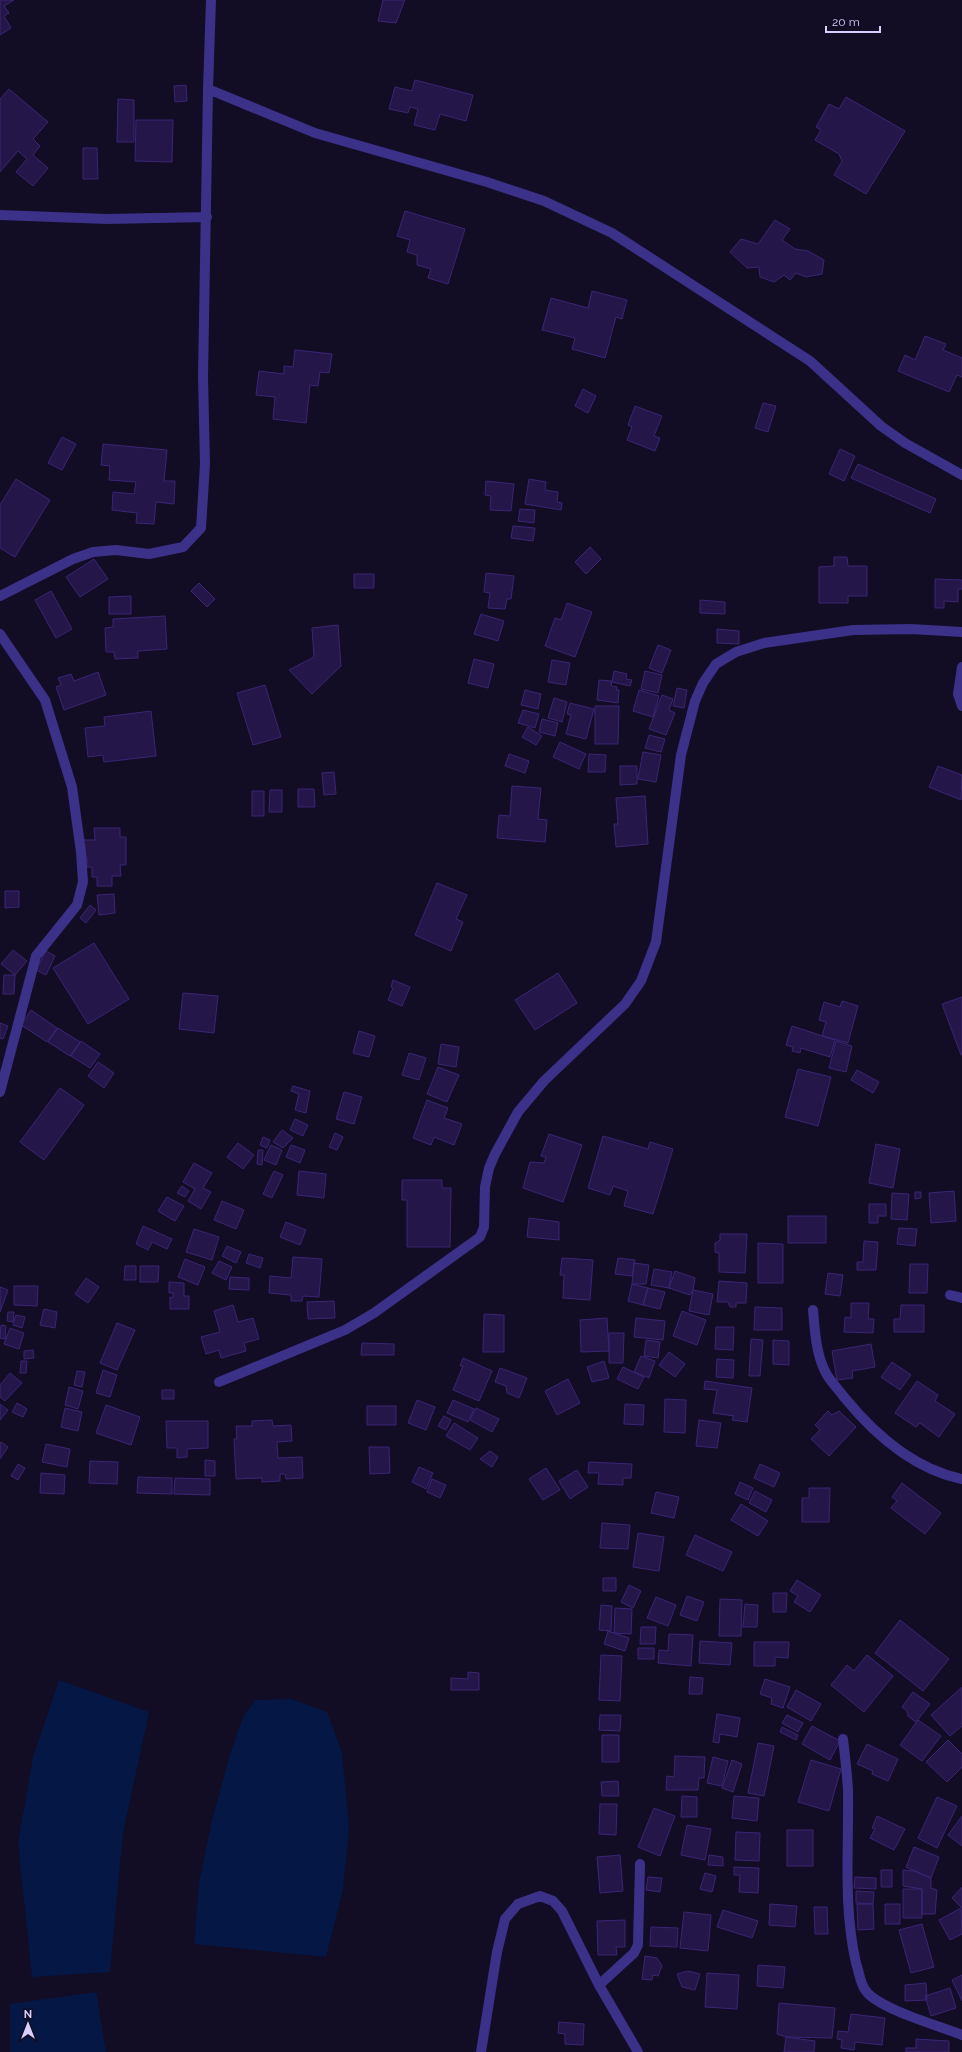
<svg xmlns="http://www.w3.org/2000/svg" width="962" height="2052" viewBox="0 0 962 2052" font-family="Raleway,sans-serif">
<style>
.water{fill:#041745}
.building{fill:#241648;stroke:#3b2576}
.lines{fill:none;stroke-linecap:round;stroke-linejoin:round}
.minor{stroke:#3c3189;stroke-width:10}
</style>
<rect width="100%" height="100%" fill="#120c25"/>
<!-- water -->
<path class="water" d="M59,1680L149,1712L123,1833L110,1972L32,1977L18,1843L33,1757Z
M292,1699L327,1712L342,1752L349,1828L343,1890L326,1957L194,1944L199,1882L212,1820L231,1751L243,1717L255,1700Z
M96,1992L106,2052H10V2004Z"/>
<!-- building -->
<path class="building" d="M0,0H14L4,6L9,13L4,16L11,28L0,35Z
M383,0H405L396,23L378,21Z
M415,80L473,95L466,121L440,114L435,130L414,125L418,109L410,107L408,113L389,109L395,87L412,91Z
M186,85L187,101L175,102L174,86Z
M9,89L48,122L33,139L40,146L33,155L48,168L33,186L16,172L27,159L18,151L0,172V99Z
M846,97L905,131L866,194L834,175L842,161L839,154L815,140L821,130L816,127L829,104L839,109Z
M118,99L134,100V142H117Z
M136,120H173L172,162L135,161Z
M83,148H97L98,179H83Z
M405,211L465,229L448,284L428,278L431,269L417,265V255L407,252L410,240L397,236Z
M775,220L790,229L782,240L795,249L808,251L824,260L822,274L806,277L796,273L790,280L784,275L774,282L760,277L759,267L747,268L730,252L741,239L758,244Z
M592,291L627,300L622,319L616,317L605,358L572,349L575,338L542,330L551,298L588,308Z
M925,336L946,344L943,350L962,358V377L957,375L949,392L898,371L905,355L915,360Z
M295,350L332,354L329,373L320,372L318,386L310,385L306,423L273,419L275,397L256,395L259,371L284,374V366L293,367Z
M583,389L596,396L588,413L575,406Z
M763,403L776,406L768,432L755,428Z
M635,406L662,416L654,436L660,438L655,451L627,440L632,427L628,425Z
M62,437L76,444L62,470L48,463Z
M103,444L167,450L164,481H175L174,504L156,502L154,524L136,523L137,513L112,510L113,492L134,494L136,482L109,480L110,466L101,465Z
M840,449L855,456L844,481L829,474Z
M858,464L936,499L930,513L851,478Z
M16,479L50,500L15,557L0,548V505Z
M529,479L546,482L545,490L558,492L557,502L562,503L561,510L525,504Z
M486,481L514,484L511,511L490,510L491,496L485,495Z
M520,509L535,510L534,523L518,521Z
M513,526L535,528L533,541L511,538Z
M590,547L601,559L586,574L575,562Z
M834,557H847L848,566H867V596H848V603H819V567L834,566Z
M94,559L108,579L80,597L66,577Z
M486,573L514,576L511,599H507L505,609L488,608L490,593L484,592Z
M354,574H374V588H354Z
M935,579L962,580V589H958V602L944,601V608H935Z
M199,583L215,599L207,607L191,591Z
M51,591L72,629L56,638L35,600Z
M131,596V614H109V597Z
M700,600L725,602V614L700,613Z
M567,603L592,612L575,657L545,646L555,618L561,620Z
M481,614L504,621L498,641L474,634Z
M165,616L167,649L138,651V658L115,659L114,652H106L105,628L113,627V619Z
M338,625L341,666L312,694L289,670L314,657L312,628Z
M717,629L739,631V644L717,643Z
M658,645L671,650L662,673L649,668Z
M474,659L494,664L488,688L468,683Z
M552,660L570,663L566,685L548,682Z
M614,671L627,674L626,679L632,680L630,686L612,682Z
M645,671L662,675L658,693L641,689Z
M98,672L106,695L64,710L56,687L61,685L58,678L71,674L74,681Z
M599,680L612,681L611,686L617,687L616,690H619L618,703L597,700Z
M265,685L281,737L253,745L237,693Z
M677,688L687,690L684,708L673,706Z
M525,690L541,694L538,709L521,705Z
M639,690L659,696L653,717L633,711Z
M662,695L673,699L669,710L675,713L666,735L649,729Z
M554,698L567,702L562,722L548,718Z
M570,703L594,709L586,739L566,734L571,715L567,714Z
M595,706H619L618,744H595Z
M523,710L539,714L535,728L518,723Z
M151,711L156,756L104,762L103,755L88,757L85,728L105,726L104,717Z
M542,719L558,723L555,736L539,732Z
M528,727L542,736L536,745L522,737Z
M649,735L665,739L661,752L645,748Z
M560,742L586,754L579,769L553,757Z
M643,752L661,755L656,782L638,779Z
M509,754L529,761L525,773L505,766Z
M589,754L606,755L605,772H588Z
M620,766H637V784L620,785Z
M938,766L962,775L961,800L929,787Z
M334,772L336,794L324,795L322,773Z
M512,786L541,788L538,819L547,820L545,842L497,838L499,815L510,816Z
M298,789H314L315,807H298Z
M270,790H282V812H269Z
M252,791H264V816H252Z
M645,796L648,844L616,847L614,824H618L616,798Z
M94,828H120V837H126V865H120L121,876H112V886H97V877H92V867H87V858H83V840H95Z
M437,883L467,895L456,919L463,922L451,951L415,935Z
M5,891H19V907L5,908Z
M114,894L115,913L99,915L97,895Z
M90,905L96,910L86,923L80,918Z
M94,943L129,999L88,1024L53,968Z
M13,950L27,961L15,975L1,964Z
M46,951L55,956L46,975L36,970Z
M558,973L577,1003L535,1030L515,1000Z
M4,975H15L14,994H3Z
M393,980L410,987L402,1006L388,1000L393,988L391,987Z
M183,993L218,996L214,1033L179,1029Z
M962,997V1055H961L942,1004Z
M842,1001L858,1006L848,1043L822,1036L826,1022L819,1020L824,1002L840,1007Z
M31,1010L57,1028L47,1042L21,1025Z
M0,1023L8,1026L3,1039L0,1038Z
M792,1026L835,1040L830,1057L801,1048L800,1053L792,1051L793,1047L786,1045Z
M58,1028L80,1042L70,1056L48,1042Z
M359,1031L375,1036L369,1057L353,1053Z
M81,1041L100,1054L90,1068L71,1056Z
M836,1041L852,1046L846,1072L829,1068Z
M441,1044L459,1047L456,1067L438,1064Z
M409,1053L426,1058L419,1080L402,1075Z
M98,1062L114,1073L104,1088L88,1076Z
M438,1067L459,1075L447,1102L427,1094Z
M798,1069L831,1077L818,1126L785,1117Z
M857,1070L879,1082L873,1093L851,1080Z
M293,1086L310,1091L306,1113L295,1110L299,1094L291,1091Z
M60,1088L84,1105L44,1160L20,1142Z
M344,1092L362,1097L354,1124L336,1119Z
M427,1100L448,1108L444,1118L462,1124L454,1145L434,1137L431,1145L413,1138Z
M295,1119L308,1125L303,1136L290,1130Z
M282,1130L293,1138L283,1148L273,1142Z
M335,1133L343,1137L337,1150L329,1147Z
M549,1134L582,1145L563,1202L523,1188L530,1162L544,1163L546,1157L541,1156Z
M603,1136L648,1149L650,1142L673,1149L653,1214L624,1206L628,1191L613,1186L610,1195L588,1188Z
M263,1137L270,1140L267,1148L260,1145Z
M238,1143L254,1155L243,1169L227,1157Z
M876,1144L900,1149L893,1188L869,1183Z
M271,1145L282,1150L276,1165L264,1160Z
M291,1145L305,1150L300,1163L286,1157Z
M258,1150H263L262,1165L257,1164Z
M194,1163L212,1173L203,1188L211,1192L201,1209L188,1201L195,1189L183,1182Z
M274,1171L283,1175L272,1198L263,1194Z
M299,1171L326,1174L324,1198L297,1195Z
M402,1180H442V1188H451L450,1247H407V1200H402Z
M182,1186L189,1191L185,1197L177,1193Z
M954,1191L956,1221L931,1223L929,1193Z
M915,1192H921V1198L915,1199Z
M892,1193L909,1194L907,1220L891,1219Z
M167,1197L184,1206L175,1221L158,1211Z
M222,1201L244,1210L236,1229L214,1220Z
M869,1204H886V1216H878V1223H869Z
M788,1216H826V1243H788Z
M529,1218L559,1222V1240L527,1237Z
M286,1222L306,1230L300,1245L280,1237Z
M143,1226L172,1239L167,1249L152,1242L148,1250L136,1244Z
M899,1228L917,1229L915,1246L897,1244Z
M194,1229L219,1237L212,1260L186,1252Z
M720,1234H747L745,1273L719,1272V1253L715,1252V1243L720,1240Z
M864,1241L878,1242L876,1270H857V1262H863Z
M758,1243L783,1244V1283H758Z
M227,1246L241,1252L236,1263L222,1256Z
M249,1254L263,1258L260,1268L246,1263Z
M293,1257L322,1259L319,1297L303,1296L302,1301H291V1295L269,1293L270,1276L291,1278Z
M562,1258L593,1260L590,1300L563,1298L564,1275H560Z
M618,1258L635,1260L632,1276L615,1274Z
M185,1259L205,1267L198,1285L178,1277Z
M219,1261L232,1267L226,1280L212,1273Z
M634,1263L649,1265L646,1284H632Z
M910,1264H928L927,1293H909Z
M125,1266H136V1280H124Z
M140,1266H159L158,1282H140Z
M654,1269L672,1272L669,1288L651,1285Z
M675,1271L695,1278L693,1290L690,1295L669,1288Z
M828,1273L843,1275L840,1296L825,1294Z
M230,1277L249,1278V1290L229,1289Z
M86,1278L99,1287L88,1303L75,1294Z
M719,1281L747,1283L746,1303H736V1307H730L728,1302H717Z
M169,1282L184,1283V1296H189V1309H170V1297L173,1298V1293H169Z
M632,1284L648,1288L643,1305L628,1301Z
M14,1286H38L37,1306L14,1305Z
M0,1287L8,1290L0,1312Z
M648,1288L665,1292L660,1309L643,1305Z
M693,1290L713,1294L709,1315L689,1311Z
M334,1301L335,1318L308,1319L307,1302Z
M851,1303H869L868,1319H874L873,1333L844,1332L845,1317L851,1318Z
M233,1305L238,1322L253,1318L259,1339L244,1343L246,1351L221,1358L219,1350L206,1354L201,1337L220,1332L214,1311Z
M901,1305H924V1332H894V1319H900Z
M755,1307L782,1308V1330H754Z
M44,1309L57,1312L55,1328L40,1325Z
M682,1311L706,1320L697,1345L673,1336Z
M8,1312H14L13,1322L7,1321Z
M484,1314L504,1315V1352H483Z
M16,1315L25,1317L22,1328L13,1325Z
M607,1318L609,1351L581,1352L580,1320Z
M636,1318L665,1321L663,1340L634,1337Z
M117,1323L135,1330L117,1370L100,1363Z
M1,1325L6,1326L5,1339L0,1338Z
M716,1327H734L733,1350L715,1349Z
M10,1328L24,1333L19,1349L4,1344Z
M609,1333H624L623,1363H609Z
M751,1339L763,1340L760,1376H749Z
M646,1340L660,1342L658,1358L644,1356Z
M773,1340L789,1341V1365L773,1364Z
M362,1343L394,1344V1355H361Z
M871,1344L875,1367L852,1371L853,1378L837,1380L832,1351Z
M33,1350L34,1358L24,1359V1351Z
M669,1352L685,1364L675,1377L659,1365Z
M641,1356L655,1361L649,1378L634,1372Z
M463,1358L492,1371L479,1401L453,1390L463,1366H460Z
M717,1359L734,1360L733,1378L716,1377Z
M21,1361H27L26,1373H20Z
M604,1361L609,1378L592,1382L587,1367Z
M892,1362L911,1375L900,1390L881,1377Z
M623,1367L644,1377L638,1389L617,1379Z
M500,1368L527,1378L519,1398L507,1393L506,1386L495,1382Z
M103,1370L117,1375L110,1397L96,1393Z
M77,1371L85,1372L82,1387L74,1385Z
M10,1373L22,1383L5,1401L0,1397V1385Z
M568,1379L580,1403L557,1415L545,1391Z
M705,1381L752,1388L747,1422L732,1420L734,1416L713,1413L717,1390L704,1389Z
M917,1381L938,1395L935,1401L955,1414L939,1437L920,1423L916,1427L895,1413Z
M69,1387L83,1391L78,1409L65,1405Z
M162,1390H174V1399H162Z
M665,1399L686,1400L685,1433L664,1432Z
M417,1400L435,1407L426,1430L408,1423Z
M453,1400L474,1409L468,1422L447,1413Z
M17,1403L27,1409L23,1417L12,1412Z
M0,1404L8,1410L0,1420Z
M625,1404L644,1405L643,1425L624,1424Z
M106,1405L140,1417L131,1445L96,1433Z
M367,1406H396V1425H367Z
M65,1408L82,1412L78,1431L61,1427Z
M476,1408L499,1419L492,1432L470,1420Z
M828,1411L832,1415L839,1411L856,1427L829,1456L811,1439L820,1430L815,1425Z
M444,1416L451,1420L446,1430L438,1426Z
M272,1420L273,1426L291,1425L292,1441L277,1442L278,1458L302,1457L303,1478L286,1479L285,1474H280V1481L262,1482V1478L236,1479L234,1439H237L236,1426H252V1421Z
M699,1420L721,1423L717,1448L696,1446Z
M166,1421H208V1448L187,1449V1457L177,1458V1448H167Z
M454,1423L478,1438L470,1450L446,1436Z
M1,1442L8,1447L0,1459V1444Z
M46,1444L70,1449L67,1467L42,1462Z
M369,1447H389L390,1473L370,1474Z
M490,1451L498,1457L492,1467L480,1459Z
M205,1460L215,1461V1476H205Z
M90,1461L118,1462L117,1484L89,1483Z
M589,1462L632,1464L631,1478H623V1485L598,1484L599,1473H588Z
M18,1464L25,1468L18,1480L11,1476Z
M760,1464L780,1473L774,1487L754,1478Z
M419,1467L433,1473L426,1489L412,1482Z
M546,1468L560,1490L543,1500L529,1479Z
M577,1470L588,1487L570,1499L559,1481Z
M41,1473L65,1475L64,1494L40,1493Z
M138,1477L172,1478V1494L137,1493Z
M175,1478L210,1479V1495L174,1494Z
M432,1479L446,1485L440,1498L427,1492Z
M740,1482L753,1488L748,1500L735,1494Z
M902,1483L941,1513L925,1534L891,1508L897,1501L892,1497Z
M809,1488H830L829,1522H802V1498H809Z
M755,1491L772,1500L766,1512L749,1503Z
M656,1492L679,1497L674,1518L651,1513Z
M741,1504L768,1521L758,1536L731,1520Z
M602,1523L630,1525L628,1549L600,1548Z
M638,1533L664,1537L659,1571L633,1567Z
M695,1535L732,1552L723,1571L686,1555Z
M603,1578H616V1591H603Z
M797,1580L821,1595L810,1612L794,1602L798,1596L790,1591Z
M629,1585L641,1591L633,1608L621,1602Z
M773,1593H787L786,1612H773Z
M687,1596L704,1602L697,1621L680,1615Z
M656,1597L676,1605L668,1626L647,1618Z
M720,1599L742,1600L741,1636H719Z
M745,1604L758,1605L757,1627H743Z
M601,1605L612,1606L611,1631L599,1630Z
M615,1608L632,1609L631,1634L614,1633Z
M900,1620L949,1659L923,1691L875,1653Z
M641,1627H656L655,1644H640Z
M608,1631L629,1638L625,1651L604,1644Z
M669,1634L693,1635L691,1666L658,1663L659,1650L668,1651Z
M700,1641L732,1643L730,1665L699,1663Z
M754,1642H789L788,1658L775,1657V1666H754Z
M638,1648H654V1659H638Z
M601,1655L622,1656L620,1701L599,1700Z
M867,1655L893,1676L864,1712L831,1685L847,1665L854,1671Z
M468,1672L479,1673V1690H451V1678L468,1679Z
M690,1677L703,1678L702,1694H689Z
M765,1679L790,1687L783,1708L771,1704L772,1698L760,1694Z
M962,1687V1726L950,1736L931,1715Z
M796,1690L821,1704L811,1721L787,1707Z
M913,1692L930,1704L916,1722L908,1716L907,1711L902,1707Z
M717,1714L740,1718L737,1737L720,1734L719,1743L713,1742Z
M600,1715H621L620,1731L599,1730Z
M787,1715L803,1723L798,1732L782,1723Z
M918,1720L941,1736L922,1761L900,1745Z
M812,1726L840,1741L830,1760L802,1744Z
M782,1727L798,1735L796,1740L780,1732Z
M602,1735H619V1762H602Z
M948,1740L962,1754V1767L947,1782L926,1762Z
M758,1743L774,1746L764,1796L748,1793Z
M867,1744L898,1759L888,1781L872,1774L873,1771L857,1764Z
M675,1756L705,1757L704,1778H699L698,1790H666L667,1776L674,1777Z
M713,1757L728,1761L722,1786L707,1783Z
M732,1760L742,1764L733,1792L722,1788Z
M811,1760L841,1769L829,1811L798,1802Z
M618,1781L619,1796H602L601,1782Z
M682,1796L697,1797V1817H681Z
M734,1796L759,1798L757,1821L732,1818Z
M937,1797L957,1806L937,1848L918,1838Z
M600,1804H617L616,1835L599,1834Z
M654,1808L675,1816L660,1856L638,1847Z
M877,1816L905,1829L894,1850L870,1838L875,1829L872,1828Z
M962,1816V1846L948,1835Z
M687,1825L711,1829L705,1860L681,1855Z
M787,1830H813V1866H787Z
M736,1832L760,1833L759,1861L735,1860Z
M914,1847L939,1857L931,1878L906,1867Z
M620,1855L623,1891L600,1893L597,1857Z
M709,1855L723,1857V1866L708,1865Z
M734,1867L759,1868L758,1893L739,1892L740,1875H734Z
M881,1870H892V1887H881Z
M903,1870L914,1871L931,1878V1888L937,1890L935,1914H922V1889L903,1886Z
M705,1873L716,1876L712,1892L700,1889Z
M648,1877L662,1878L660,1892L646,1890Z
M855,1877L876,1878V1889L854,1888Z
M962,1887V1908L952,1898Z
M903,1889H922V1918H903Z
M856,1891L874,1892L873,1904L856,1903Z
M770,1904L797,1906L795,1927L769,1925Z
M857,1904H873L874,1929L858,1930Z
M885,1904H900V1924H885Z
M814,1907H827L828,1934H815Z
M961,1908L962,1934L950,1940L939,1920Z
M723,1910L758,1921L752,1938L717,1927Z
M684,1912L711,1915L708,1951L680,1948Z
M625,1920V1947H616L617,1955H598L597,1921Z
M922,1924L934,1967L911,1973L899,1930Z
M651,1927L678,1928L677,1947L650,1946Z
M645,1956L657,1958L662,1966L658,1976L653,1975L652,1980L642,1979Z
M758,1965L785,1967L783,1988L757,1986Z
M688,1971L700,1974L695,1990L682,1987L677,1974Z
M707,1973L739,1975L737,2009L705,2007Z
M962,1975V2001L952,1980Z
M926,1983L927,2000L905,2001V1985Z
M950,1988L956,2008L931,2016L925,1996Z
M779,2003L835,2008L832,2038L786,2037L777,2034Z
M851,2014L885,2018L882,2045L855,2042L854,2050L841,2048L842,2040L837,2039L838,2031L848,2032Z
M559,2022L584,2024L583,2045L565,2044V2034L558,2033Z
M786,2037L815,2041L814,2052H784Z
M916,2039L949,2041V2052H906V2048H916Z"/>
<g class="lines">
<!-- minor -->
<path class="minor" d="M211,0L208,89L315,133L487,182L544,201L612,233L810,361L881,426L905,443L962,475
M0,215L107,219L207,217
M0,596L73,559L93,552L116,550L149,554L183,547L201,528L205,464L203,377L208,89
M0,634L45,700L72,787L81,852L83,882L77,905L36,956L0,1092
M962,667L958,694L962,706
M950,1295L962,1298
M813,1310C815,1332 816,1356 827,1375C832,1383 839,1390 844,1397C875,1435 913,1469 962,1479
M219,1382L345,1330L374,1313L480,1237L484,1227L485,1187L489,1168L495,1154L518,1112L544,1081L625,1004L641,981L656,942L681,755L695,701L703,683L716,664L736,652L764,643L853,630L911,629L962,632
M843,1739C845,1756 847,1773 848,1790C849,1848 843,1906 856,1963C859,1971 860,1984 866,1991C879,2009 940,2026 962,2035
M599,1985L634,1953L638,1945L640,1864
M481,2052L497,1952L505,1919L518,1904L540,1896L553,1901L562,1911L599,1985L638,2052"/>
</g>
<!-- north arrow -->
<g transform="translate(28 2024)" stroke="#120c25" stroke-width="3" paint-order="stroke">
<path d="M0-3L7 15L0 10L-7 15Z" fill="#d8cfff"/>
<text y="-6" font-size="11" font-weight="bold" text-anchor="middle" fill="#d8cfff">N</text>
</g>
<!-- scale -->
<path d="M826 26v6h54v-6" fill="none" stroke="#d8cfff" stroke-width="2"/>
<text x="832" y="26" font-size="12" fill="#d8cfff" stroke="#120c25" stroke-width="3" paint-order="stroke">20 m</text>
</svg>
